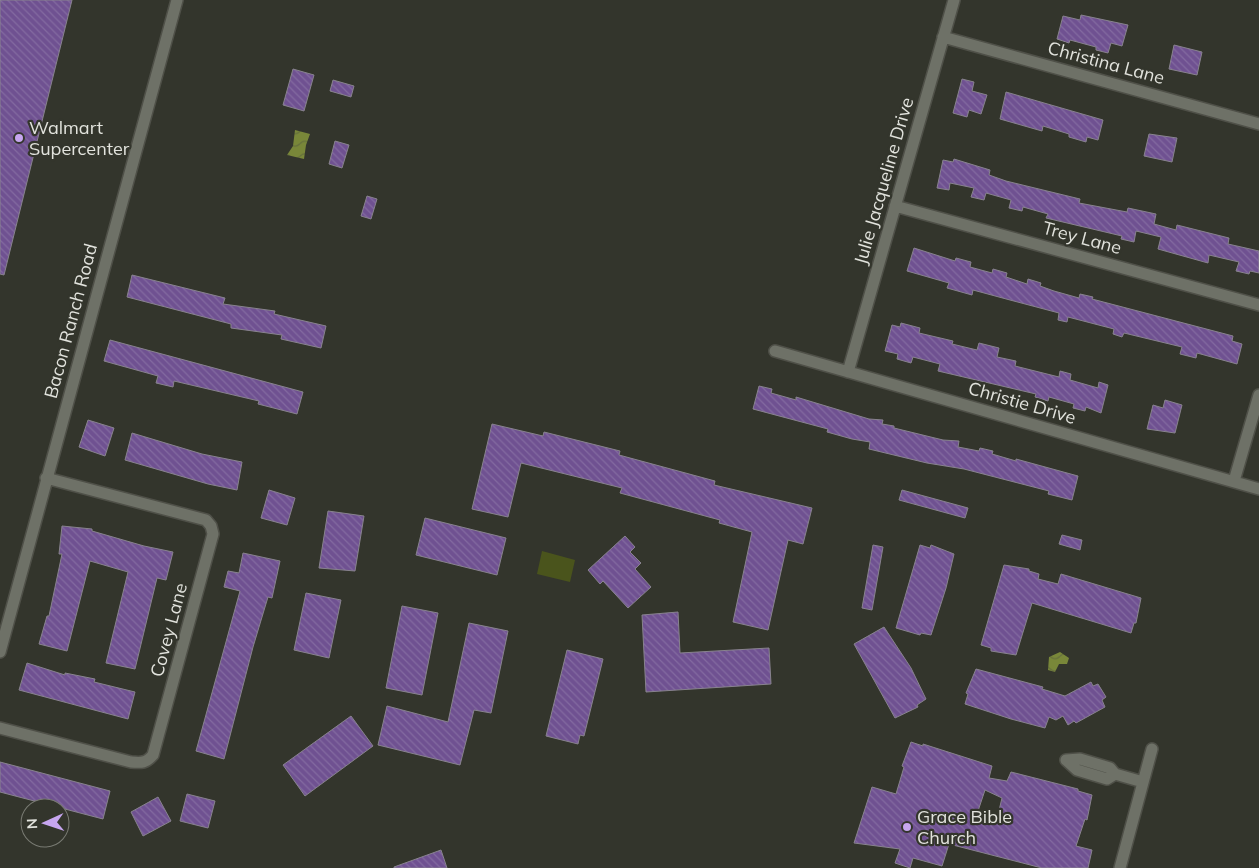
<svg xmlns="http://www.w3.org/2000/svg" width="1259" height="868" viewBox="0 0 1259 868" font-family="Mulish,sans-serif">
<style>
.garden{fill:#4a541c}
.water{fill:url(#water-waves)}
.building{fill:url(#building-back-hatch);stroke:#88838e;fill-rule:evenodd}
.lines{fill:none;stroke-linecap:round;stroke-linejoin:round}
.street-casing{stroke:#4f5048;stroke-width:14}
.street{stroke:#6e7167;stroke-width:11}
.poi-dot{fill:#c7a6f0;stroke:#33352c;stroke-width:2}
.labels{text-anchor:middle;stroke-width:4.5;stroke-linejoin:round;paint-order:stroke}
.street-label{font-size:18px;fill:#e2e3dd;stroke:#33352c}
.poi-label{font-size:18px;fill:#e2e3dd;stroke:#33352c;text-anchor:start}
</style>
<defs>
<pattern id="water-waves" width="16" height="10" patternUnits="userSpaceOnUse" patternTransform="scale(1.25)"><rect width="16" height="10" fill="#798739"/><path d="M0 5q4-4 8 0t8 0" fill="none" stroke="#66703c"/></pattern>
<pattern id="building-back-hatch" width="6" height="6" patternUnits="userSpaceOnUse" patternTransform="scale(1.25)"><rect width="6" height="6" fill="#6f5191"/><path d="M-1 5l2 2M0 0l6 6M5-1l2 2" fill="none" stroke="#836aa0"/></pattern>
</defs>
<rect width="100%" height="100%" fill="#33352c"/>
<!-- garden -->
<path class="garden" d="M542,551L575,560L570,582L537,574Z"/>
<!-- water -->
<path class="water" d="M295,130L310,134L306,145L304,159L287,155L293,146Z
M1060,652L1069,658L1067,664H1059L1055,672L1048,670L1049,657Z"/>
<!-- building -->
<path class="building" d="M0,0H72L4,275L0,274Z
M1081,15L1128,25L1122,46L1111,43L1108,53L1096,50V47L1070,40L1069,43L1057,39L1063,16L1080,20Z
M1174,45L1202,52L1197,75L1169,69Z
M293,69L314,75L304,111L283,105Z
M962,79L974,82L972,91L987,95L981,114L969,110L967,117L953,113Z
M333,80L354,86L351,97L330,91Z
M1006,92L1103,120L1098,140L1087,137L1086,142L1069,137V134L1043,126L1042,131L1000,119Z
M1149,134L1177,138L1172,162L1144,156Z
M335,141L349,145L342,168L329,164Z
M954,159L990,170L989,175L1006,181L1080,199L1079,203L1127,212L1128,208L1156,214L1154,224L1176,230L1177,225L1229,238L1228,244L1259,251V273L1250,271L1249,274L1236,271L1239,262L1209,255L1208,263L1158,249L1161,237L1136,231L1134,242L1121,239L1122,236L1046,218L1048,214L1023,207L1022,211L1009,208L1011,200L986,193L984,200L971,197L974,188L950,183L949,190L937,188L943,160L953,162Z
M367,196L377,199L371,219L361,216Z
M914,248L955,261L956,258L971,262L970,267L992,273L993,269L1007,273L1006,277L1027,284L1028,279L1041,283L1040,286L1054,291L1079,298L1080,294L1093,297L1092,299L1233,336L1232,341L1242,344L1237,364L1197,353L1196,358L1180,354L1182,347L1124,333L1122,337L1113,334L1114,329L1068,317L1067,322L1058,320L1059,313L1010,300L973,290L972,295L947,288L949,283L907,271Z
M132,275L225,298L223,304L275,311L274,314L326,326L321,348L281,339L282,335L231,328V324L127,297Z
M901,323L920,328L919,333L953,341L952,344L977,350L979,343L999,348L997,357L1016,361L1015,366L1059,377L1060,371L1071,374L1070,380L1098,388L1099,382L1108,385L1101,413L1086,407L1085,411L1073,408L1074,404L1049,397L1048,401L1035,397L1036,394L938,371L940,364L913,357L911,363L897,359L898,354L885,351L892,325L900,327Z
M110,340L303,392L297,414L258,404L259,401L174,381L173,387L156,383L158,376L104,361Z
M759,386L772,389L771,393L796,400V397L869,419L883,420L882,424L894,426V428L943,440L959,441L958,447L979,451L980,448L993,451L992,454L1016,461V459L1078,476L1072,500L1048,494L1049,491L964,469L927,463L869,449L870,442L852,439L827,432L828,429L753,409Z
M1165,400L1182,405L1175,433L1147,429L1153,405L1163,408Z
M88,420L114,428L105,456L79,447Z
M492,424L543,436L544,432L620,451L619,455L715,481L714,485L812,508L803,544L788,540L768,630L733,622L752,532L719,523L720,520L620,493L622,488L521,463L508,517L472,509Z
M132,433L202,454L242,462L237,490L208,484L125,460Z
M269,490L295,498L287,525L261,518Z
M902,490L968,508L965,518L899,500Z
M328,511L364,516L355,571L319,568Z
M425,518L506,538L497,575L416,555Z
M62,526L92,529V531L144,546L173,552L166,580L157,578L135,669L106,663L128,572L90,561L67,651L39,644L47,616H49L62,554H59Z
M1062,535L1082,540L1080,550L1059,544Z
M625,536L635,547L630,552L641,563L635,569L651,587L628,608L603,581L600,584L588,570Z
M873,545L883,547L872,610L862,608Z
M920,545L930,548L931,545L954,554L946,588L931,635L921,633L920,635L896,628Z
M243,553L280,561L272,598L268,597L253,647L224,759L196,751L240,591L224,587L228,571L239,573Z
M1004,565L1029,569V571L1039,574L1038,579L1058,584L1061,574L1141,598L1136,623H1134L1131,633L1032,603L1016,655L991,651V648L981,645Z
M306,593L341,600L329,658L294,650Z
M402,606L438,613L422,695L386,688Z
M678,612L680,653L769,648L771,684L646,692L642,615Z
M469,623L508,631L491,713L474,710L460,765L378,745L387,706L448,722Z
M884,627L911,668L926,699L917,705L918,707L895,718L854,644Z
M567,650L603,659L584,736L580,735L578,744L546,736Z
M27,663L65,675V673L95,679L94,682L135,692L128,719L19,690Z
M976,669L1043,687L1042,689L1065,696L1091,682L1093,686L1098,684L1106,697L1102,700L1105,707L1076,723L1074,721L1068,725L1063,716L1056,720L1049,717L1045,728L1011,719L965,704L968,694L966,693Z
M351,716L373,746L305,796L283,765Z
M911,742L923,746V744L992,766L989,778L1007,781L1011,772L1078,789V791L1092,795L1087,820L1085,819L1076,846L1092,850L1088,868H1042L949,844L942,866L913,858L910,868L895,863L900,849L854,843L872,787L896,794L904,767L902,766ZM985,790L1002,798L996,823L976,817Z
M0,762L110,791L103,819L0,792Z
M187,794L215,801L208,828L180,821Z
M158,797L171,821L143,836L131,812Z
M441,850L447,868H394V867Z"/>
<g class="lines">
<defs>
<path id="street" d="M943,37L1259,124
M895,206L1259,305
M775,351L1259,489
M848,372L954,0
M1234,481L1259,395
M0,652L177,0
M0,728L131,762C142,763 146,763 153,755L213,534L211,526L206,520L46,478
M1066,760L1080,759L1110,768L1115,774L1143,782
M1066,760L1077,770L1107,779L1115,774
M1120,868L1152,749"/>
</defs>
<!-- street casing -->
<use href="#street" class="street-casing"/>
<!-- street -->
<use href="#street" class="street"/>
</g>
<!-- markers -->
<g class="poi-dot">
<circle cx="19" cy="138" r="5"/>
<circle cx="907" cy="827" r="5"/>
</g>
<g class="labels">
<!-- street labels -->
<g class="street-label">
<text transform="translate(1106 63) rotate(15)" y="6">Christina Lane</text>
<text transform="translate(884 181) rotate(-74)" y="6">Julie Jacqueline Drive</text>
<text transform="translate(1082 238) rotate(15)" y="6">Trey Lane</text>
<text transform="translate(71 321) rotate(-75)" y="6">Bacon Ranch Road</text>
<text transform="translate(1022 403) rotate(16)" y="6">Christie Drive</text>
<text transform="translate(169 630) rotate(-75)" y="6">Covey Lane</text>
</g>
<!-- poi labels -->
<g class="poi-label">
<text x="29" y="134">Walmart<tspan x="29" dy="21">Supercenter</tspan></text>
<text x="917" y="823">Grace Bible<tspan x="917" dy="21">Church</tspan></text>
</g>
</g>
<!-- north arrow -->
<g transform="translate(45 823) rotate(267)"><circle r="24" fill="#33352c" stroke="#797b73"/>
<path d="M0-4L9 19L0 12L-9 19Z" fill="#c7a6f0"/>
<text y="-8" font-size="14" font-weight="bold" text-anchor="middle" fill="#e2e3dd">N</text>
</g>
</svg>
